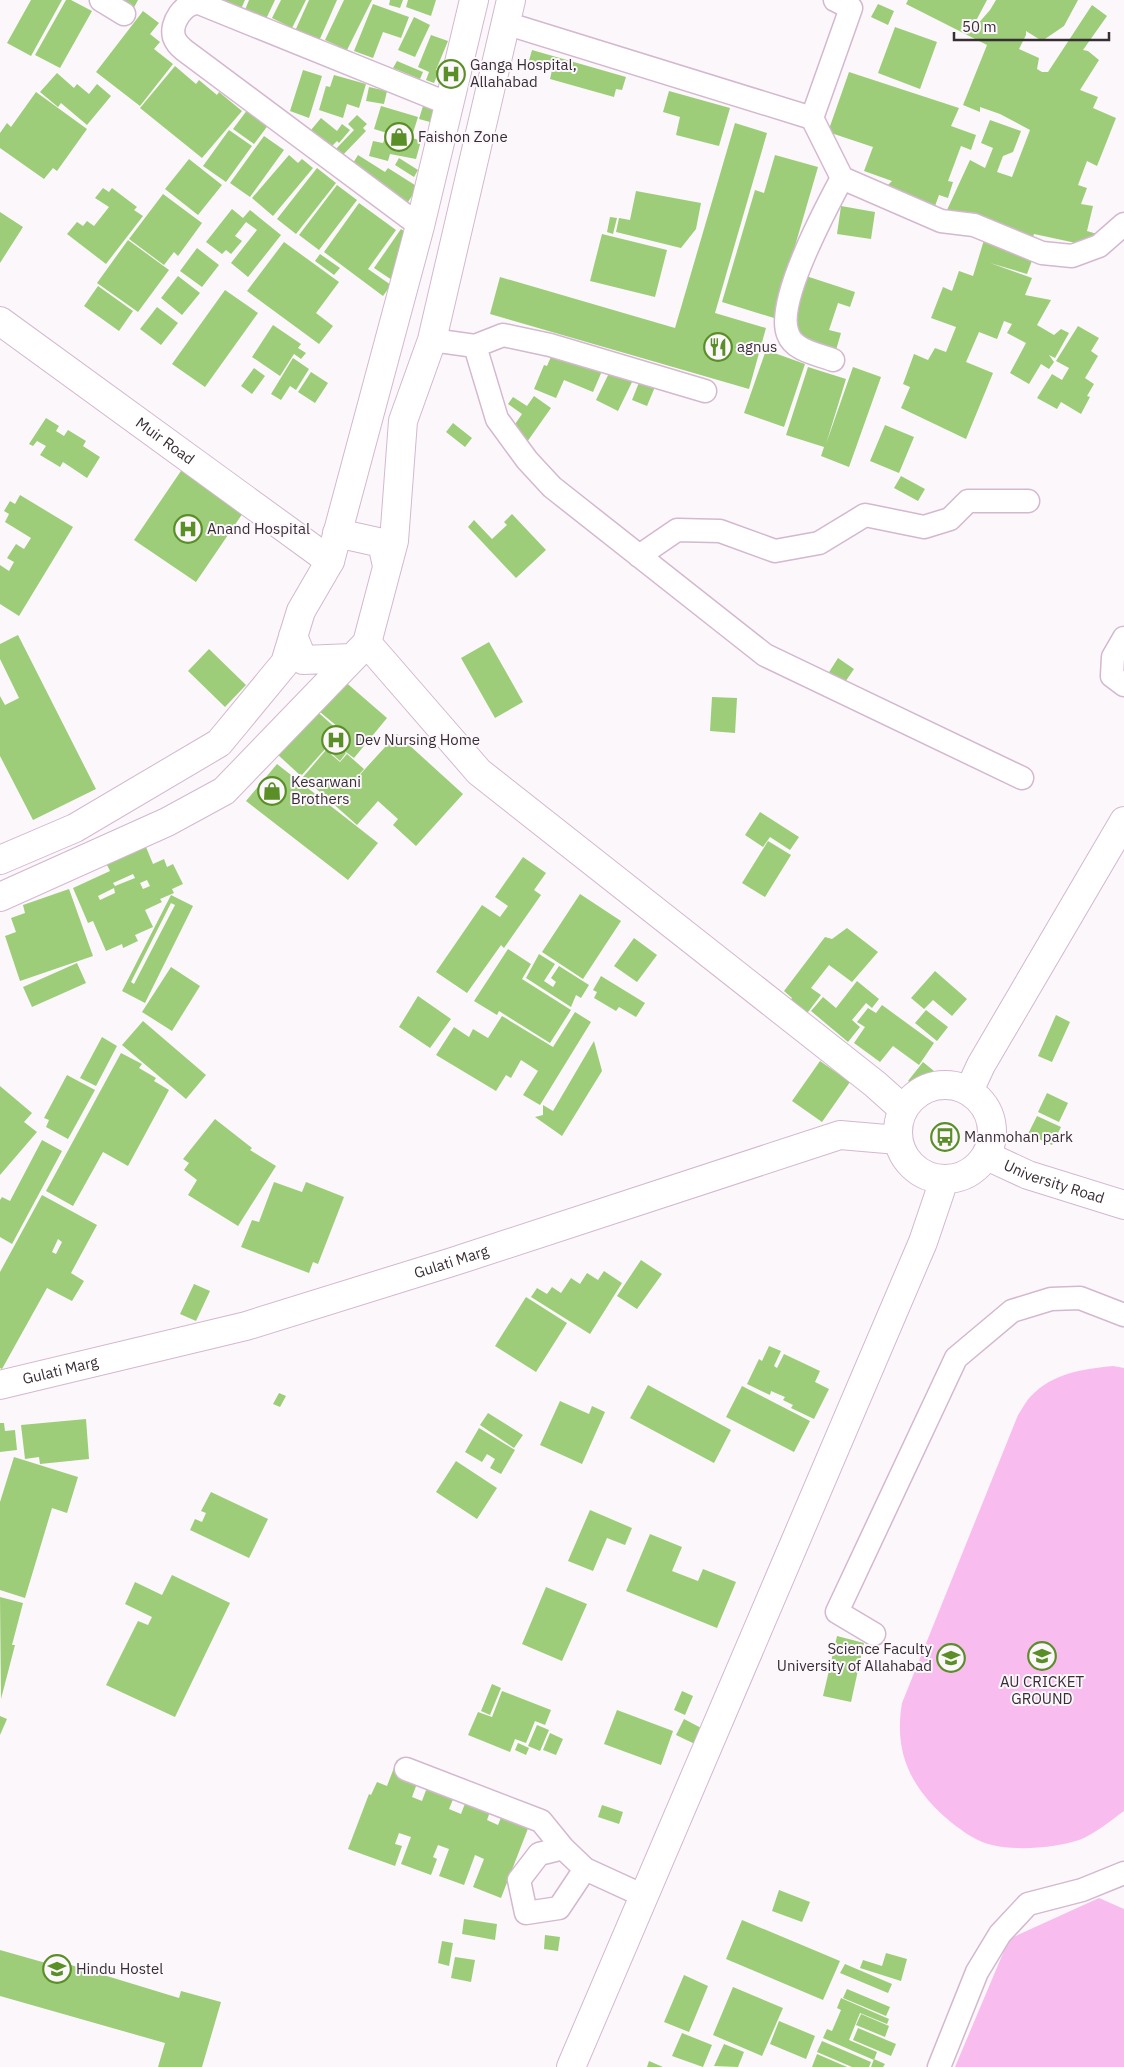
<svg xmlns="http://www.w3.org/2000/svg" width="1124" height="2067" viewBox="0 0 1124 2067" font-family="'IBM Plex Sans',sans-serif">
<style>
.green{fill:#f8bdee}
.building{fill:#9dcd79;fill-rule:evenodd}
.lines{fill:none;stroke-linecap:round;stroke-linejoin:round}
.minor-casing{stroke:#d3b8ce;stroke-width:25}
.tertiary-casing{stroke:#d3b8ce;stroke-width:30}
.secondary-casing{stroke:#d3b8ce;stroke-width:30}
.minor{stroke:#fff;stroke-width:22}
.tertiary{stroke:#fff;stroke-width:28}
.secondary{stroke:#fff;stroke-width:28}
.labels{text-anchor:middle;stroke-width:4;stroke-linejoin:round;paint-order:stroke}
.poi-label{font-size:15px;fill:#382e36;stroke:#fcf7fb;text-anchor:start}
.street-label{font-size:15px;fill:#382e36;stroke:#fcf7fb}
</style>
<rect width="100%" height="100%" fill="#fcf7fb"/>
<!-- green -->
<path class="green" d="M1113,1366L1124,1368V1811C1110,1821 1095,1834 1079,1840C1055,1848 1016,1851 992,1845C977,1842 964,1832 952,1823C913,1791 893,1755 902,1703L1018,1415C1022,1409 1026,1401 1031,1396C1053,1373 1083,1369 1113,1366Z
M1099,1898L1124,1909V2067H955L1009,1939Z"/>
<!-- building -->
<path class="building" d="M31,0H62L31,56L7,43Z
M66,0H71L92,11L60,68L35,55Z
M110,0H138L131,13Z
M220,0H245L241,9Z
M249,0H275L266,19L245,10Z
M281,0H306L292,28L272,18Z
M309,0H337L319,41L295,31Z
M344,0H372L347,50L325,40Z
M390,0H403L400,8L389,5Z
M408,0H436L431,16L406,7Z
M908,0H987L969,34L990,10L996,0H1078L1064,26L1042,41L1026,31V35L1019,49L1039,58L1037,69L1042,72H1048L1092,5L1107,16L1083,50L1088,51L1099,60L1080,90L1098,97L1093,108L1116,118L1097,166L1087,161L1078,185L1087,188L1081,204L1093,206L1087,231L1097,234L1090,246L1034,234L1032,240L947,210L970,160L985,168L993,148L981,143L990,120L1021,131L1013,152L1003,156L997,172L1012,177L1030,130L1000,114L980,107V112L963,105L987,45L906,4Z
M373,4L409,17L401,38L383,32L373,58L354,51Z
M878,4L894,11L888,25L871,17Z
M143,11L159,23L150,34L160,42L154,49L173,64L140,106L96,72Z
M414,17L430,25L415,57L398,50Z
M895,27L937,42L920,89L878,73Z
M431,35L448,41L436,70L439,71L434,83L426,80L429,72L418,67Z
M532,50L626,77L622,90L616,89L614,97L550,79L552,70L528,64Z
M397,61L423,72L420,79L393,68Z
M175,66L196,84L199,80L217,95L219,92L242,111L202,158L140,108Z
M303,70L322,76L309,118L290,111Z
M849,72L959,108L951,126L976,135L971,150L961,146L948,181L953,182L948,198L939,195L935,206L888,185L892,181L864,171L873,147L828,132Z
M57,73L74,88L77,84L89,94L97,84L111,96L87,125L61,103L58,107L40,92Z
M334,75L366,84L359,108L347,104L343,118L319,110L326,86L330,87Z
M369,87L387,91L384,104L366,101Z
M669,91L730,108L719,146L676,135L680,117L663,112Z
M36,92L87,129L57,171L53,168L44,179L0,148V133L7,123L11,127Z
M381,106L418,117L413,133L394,127L393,130L410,135V137L421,141L416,159L390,154L388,161L369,156L373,141L383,143L387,133L374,129Z
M423,106L441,111L437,124L419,119Z
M248,109L269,124L254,144L233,129Z
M357,115L367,124L363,128L366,131L340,158L333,152L354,130L348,124Z
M321,118L337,131L342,124L350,130L339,143L337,141L331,147L311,130Z
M735,123L767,133L715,313L766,328L749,389L490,314L500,277L675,328Z
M229,130L252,146L226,182L203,166Z
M264,136L284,150L250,197L230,183Z
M289,155L298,163L302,159L313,168L273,216L252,198Z
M358,155L385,172L388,168L418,187L406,205L350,168Z
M775,155L818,167L774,318L722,302L755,190L764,193Z
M399,158L418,170L414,177L395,165Z
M189,159L222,185L198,215L165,189Z
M317,168L336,183L296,234L277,219Z
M337,185L357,200L319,250L299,235Z
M103,188L109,192L112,188L137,207L134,210L143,216L106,264L67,234L77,222L83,226L87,221L94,226L109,207L95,198Z
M636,191L701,203L696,229L681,248L616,232L619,218L630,220Z
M163,194L202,223L178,256L174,252L164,265L129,239Z
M359,203L396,230L368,269L391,285L383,296L324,252Z
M841,206L875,212L871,239L837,234Z
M232,209L243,218L250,210L281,235L248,277L231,263L257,230L246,222L235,236L242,241L231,254L226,250L222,254L206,242Z
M0,212L23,227L0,263Z
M610,217L617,218L613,234L607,232Z
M401,229L412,237L395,282L374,268Z
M602,234L667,250L655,297L590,281Z
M128,240L169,270L138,312L97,283Z
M984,240L1033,258L1027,274L990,263L1032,278L1025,295L1051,300L1037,325L1054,335L1061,329L1069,333L1055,358L1049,355L1054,362L1049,369L1041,364L1029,384L1010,373L1026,343L1007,333L1012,324L1004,321L997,339L979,332L966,362L993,373L966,439L901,408L910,387L903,384L914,354L928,360L935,348L946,352L956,327L931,318L943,287L952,291L959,271L973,276Z
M284,242L339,282L316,313L333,326L319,344L247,291Z
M197,248L219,265L202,287L180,271Z
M320,254L340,268L334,275L315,261Z
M178,276L200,293L182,315L161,298Z
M806,276L855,292L850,307L838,303L829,330L841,333L836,350L791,331Z
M98,286L133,311L119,331L84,306Z
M225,290L258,313L205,387L172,364Z
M157,307L178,323L161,345L140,329Z
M273,325L301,344L298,348L306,353L301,359L294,354L280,376L252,357Z
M1078,326L1099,338L1091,351L1098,356L1085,378L1094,384L1087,396L1090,397L1081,414L1061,402L1057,409L1037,398L1052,374L1062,380L1069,368L1056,361Z
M766,350L805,364L784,427L744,413Z
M553,352L602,371L593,392L564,380L556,398L534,389L544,365L547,366Z
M293,358L309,369L296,390L290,386L281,400L271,394Z
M808,367L846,379L826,444L853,367L881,377L849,467L821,456L824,447L786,435Z
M254,368L265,376L252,394L241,386Z
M611,369L633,380L618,411L596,400Z
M311,372L328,383L315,403L298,392Z
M642,375L657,382L647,406L632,400Z
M534,396L551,408L527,442L511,430L522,414L508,404L513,397L527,406Z
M46,418L59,426L56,431L64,436L68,430L86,441L83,446L100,457L87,478L63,462L60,467L40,455L46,446L37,441L33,446L29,444Z
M453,423L472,438L465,447L446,432Z
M885,425L914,437L899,473L870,461Z
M185,465L247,507L196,582L134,540Z
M901,476L925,489L918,501L894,488Z
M20,495L73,527L19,616L0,604V565L9,571L14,562L7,558L16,544L24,549L31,538L5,522L9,514L4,511L10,501L15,504Z
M512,514L546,550L516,578L468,527L474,520L492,539L507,525L504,522Z
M18,635L96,789L33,820L0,756V696L5,705L19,698L0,659V644Z
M489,642L523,702L495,718L461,658Z
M209,649L246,685L225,707L188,671Z
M838,658L854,669L841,688L826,677Z
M342,679L387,718L354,758L343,750L346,753L340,761L326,748L301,776L277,754L311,706L348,739L341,748L350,737L320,712Z
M712,697L737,698L735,733L710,731Z
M397,734L463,794L416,846L393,825L398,819L378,801L357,825L303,777L326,750L340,762L347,754L364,769L354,780L365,790L355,780Z
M277,764L378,843L348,880L246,801Z
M760,812L799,837L790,850L770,837L763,847L745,835Z
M768,841L791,855L765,897L742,883Z
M146,847L153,864L164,859L167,867L173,864L183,884L172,889L174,893L160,899L162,902L145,910L153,927L135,935L138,941L123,948L122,944L106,951L93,921L88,923L73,888L110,871L101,853ZM133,874L135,878L115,886L113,883ZM147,880L150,886L143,889L140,883ZM114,888L115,893L100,900L98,896Z
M523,857L546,873L534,890L541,895L504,948L501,945L467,993L436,972L482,905L500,917L508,906L495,897Z
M69,889L93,956L20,981L5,936L16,932L11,918L25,913L23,905Z
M580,894L621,921L583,979L542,952Z
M171,895L193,906L145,1003L122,991ZM171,903L175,905L134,984L131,982Z
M847,928L878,952L852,982L829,965L811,988L821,995L805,1016L788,1003L792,998L784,991L825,937L832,939Z
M634,938L657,955L637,982L614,966Z
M508,949L531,964L522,979L571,1010L550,1043L499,1011L497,1015L474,1001Z
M539,954L555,964L544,981L553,987L556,982L551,978L559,966L589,985L581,998L576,995L571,1007L526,978Z
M77,963L86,983L32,1007L23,987Z
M171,967L200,986L172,1031L142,1012Z
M935,971L967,999L952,1016L933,1000L924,1009L911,998Z
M601,976L645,1003L636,1017L619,1007L616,1011L594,998L597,992L593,990Z
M857,981L879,999L872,1008L866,1003L852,1020L860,1027L848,1042L811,1011L823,997L836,1008Z
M418,996L451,1019L430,1048L399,1027Z
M882,1005L934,1043L919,1065L893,1046L880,1062L854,1043L865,1027L857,1022L868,1008L876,1013Z
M926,1010L948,1027L937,1041L915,1023Z
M575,1012L591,1022L540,1105L523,1095L538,1071L521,1060L511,1078L506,1075L496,1091L436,1055L454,1027L469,1037L473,1029L488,1038L502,1016L553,1047Z
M1056,1015L1070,1022L1052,1062L1038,1056Z
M143,1021L206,1075L186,1099L122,1045Z
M102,1037L117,1046L96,1086L80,1078Z
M594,1041L602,1071L562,1136L535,1117L543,1115V1105L553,1111Z
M121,1053L142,1064L139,1068L156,1078L154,1081L169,1090L128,1166L103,1152L73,1206L46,1191Z
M820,1061L850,1082L822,1122L792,1101Z
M923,1062L934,1071L919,1089L908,1081Z
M67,1075L95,1090L68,1139L46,1127L49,1120L44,1118Z
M0,1086L32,1113L24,1122L37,1132L0,1175Z
M1047,1093L1068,1103L1059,1122L1038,1112Z
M1037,1116L1061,1127L1052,1145L1028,1134Z
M215,1119L252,1148L250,1150L276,1166L238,1226L188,1195L197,1180L184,1170L189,1163L183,1159Z
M42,1140L62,1151L12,1244L0,1237V1200L2,1197L10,1201Z
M274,1182L302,1192L306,1182L344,1197L318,1264L313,1262L309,1273L241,1247L252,1220L259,1222Z
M42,1195L97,1225L71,1273L84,1281L72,1301L47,1288L2,1369L0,1368V1272ZM58,1239L62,1242L56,1254L52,1252Z
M641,1260L662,1274L637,1309L617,1296Z
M604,1271L622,1283L590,1334L531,1297L537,1288L547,1294L552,1287L561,1293L571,1278L580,1284L587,1273L598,1280Z
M194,1284L210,1291L196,1321L180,1314Z
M526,1297L567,1323L536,1372L495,1346Z
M769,1346L781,1351L774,1366L777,1368L784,1354L820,1371L815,1382L829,1389L814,1419L791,1408L793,1405L783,1400L785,1397L771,1391L770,1395L747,1384L759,1359L762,1361Z
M648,1385L731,1430L714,1463L630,1418Z
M742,1386L810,1421L794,1452L726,1417Z
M279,1393L286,1396L280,1407L273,1404Z
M560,1401L589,1414L592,1406L605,1412L582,1464L540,1445Z
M488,1413L523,1435L514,1448L480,1425Z
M86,1419L89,1459L40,1464L39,1457L25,1459L21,1425Z
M0,1423H4L5,1431L15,1430L17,1450L0,1452Z
M479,1428L515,1450L501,1474L490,1468L495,1459L487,1454L482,1462L465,1452Z
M14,1457L78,1477L67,1513L52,1508L25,1598L0,1590V1502Z
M456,1461L497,1488L477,1519L436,1492Z
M211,1492L268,1519L249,1558L190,1530L195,1519L202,1522L206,1513L201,1511Z
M590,1510L632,1528L625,1545L607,1538L593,1571L568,1561Z
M650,1534L682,1547L672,1571L698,1581L703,1569L736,1582L717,1628L626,1591Z
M172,1575L230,1603L175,1717L106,1685L138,1621L148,1625L152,1617L125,1604L135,1582L162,1595Z
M546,1587L587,1604L562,1661L522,1644Z
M0,1597L23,1603L12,1645H15L1,1699Z
M837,1636L864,1643L851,1702L823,1696Z
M492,1684L501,1688L490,1715L481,1711Z
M502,1691L551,1710L545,1725L535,1721L526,1743L515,1739L510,1752L468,1735L478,1712L492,1717Z
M682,1691L693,1696L685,1715L674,1710Z
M617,1710L673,1731L661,1765L604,1744Z
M0,1716L7,1719L0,1735Z
M684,1719L705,1730L697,1745L676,1735Z
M537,1725L549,1730L540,1751L528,1746Z
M550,1733L563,1739L556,1755L543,1750Z
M518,1743L529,1748L526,1755L515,1750Z
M397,1760L422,1770L412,1797L422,1801L432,1774L459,1785L449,1809L461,1814L471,1788L495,1798L487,1820L498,1825L507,1803L534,1813L501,1898L473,1887L484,1859L475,1855L464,1885L439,1876L449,1849L438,1845L433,1857L437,1859L431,1875L401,1864L411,1837L399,1833L395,1844L402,1846L395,1866L348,1849L369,1794L371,1795L377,1782L387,1786Z
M602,1805L623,1812L619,1824L598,1817Z
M779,1890L810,1902L802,1922L772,1911Z
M464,1919L497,1924L495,1940L462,1934Z
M742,1920L840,1961L823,2000L726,1959Z
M545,1935L560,1937L558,1951L544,1949Z
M442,1941L453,1943L449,1966L438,1963Z
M0,1950L60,1967L61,1962L179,1998L181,1991L221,2002L202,2067H158L165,2043L0,1996Z
M886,1953L907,1959L901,1981L860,1968L863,1960L882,1966Z
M455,1957L475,1960L471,1982L451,1978Z
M845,1964L892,1984L888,1993L840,1973Z
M684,1975L708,1986L689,2032L664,2022Z
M733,1987L783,2008L762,2056L713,2035Z
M847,1989L890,2007L886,2016L843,1998Z
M841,1998L889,2019L887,2024L860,2013L849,2040L877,2052L874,2060L823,2038L827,2029L832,2031L841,2010L837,2008Z
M861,2014L889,2026L885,2037L856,2025Z
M779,2021L815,2036L806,2059L770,2044Z
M858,2028L896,2044L891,2056L853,2040Z
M682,2033L712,2045L703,2067L672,2056Z
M822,2041L871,2062L869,2067H852L817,2052Z
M724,2044L744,2052L738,2067L714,2066Z
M817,2054L847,2067H812Z
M874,2059L885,2064L883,2067H871Z
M649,2061L663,2067H647Z"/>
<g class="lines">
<defs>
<path id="minor" d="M101,0L124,14
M505,23L812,118L851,8L835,0
M812,118L842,178L941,221L974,225L1042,253L1072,256L1099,246L1124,224
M420,226L184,50C179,46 176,43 174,37C170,23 184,2 199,3L449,104
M432,340L475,346L503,335L550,345L705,391
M475,346L497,419L527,460L552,487L765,655L1022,778
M833,360C818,354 794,351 788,334C775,303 826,208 842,178
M639,556L677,530L720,531L775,551L819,543L865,515L924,527L950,519L968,501H1028
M1124,638L1113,657L1112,676L1124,685
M874,1634L837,1612L956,1358L1012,1311L1051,1299L1080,1298L1124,1315
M406,1769L541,1821L563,1848L585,1869L644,1896
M563,1848L539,1854L519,1880L526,1913L559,1908L585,1869
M939,2067L977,1972L1000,1934L1028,1904L1082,1890L1124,1873"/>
<g id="tertiary">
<path id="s1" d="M0,321L330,561"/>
<path d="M367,643L479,772L875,1084L903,1109"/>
<path id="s2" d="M987,1156L1028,1175L1124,1205"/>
<path id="s3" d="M0,1385L246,1326L452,1262L840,1135L898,1140"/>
</g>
<path id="secondary" d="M337,533L382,543L387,566
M293,636L303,660L352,658
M0,860L75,828L219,743L285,663L301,611L330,561L420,226L474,0
M0,897L167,822L224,791L367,643L394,541L403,421L432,340L511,0
M898 1132a47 47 0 1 1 94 0a47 47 0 1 1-94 0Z
M969,1091L981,1065L1124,821
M571,2067L923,1242L944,1180"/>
</defs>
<!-- minor casing -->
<use href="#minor" class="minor-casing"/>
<!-- tertiary casing -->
<use href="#tertiary" class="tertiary-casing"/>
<!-- secondary casing -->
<use href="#secondary" class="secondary-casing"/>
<!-- minor -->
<use href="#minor" class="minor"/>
<!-- tertiary -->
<use href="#tertiary" class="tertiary"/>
<!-- secondary -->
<use href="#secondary" class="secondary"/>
</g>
<!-- icons -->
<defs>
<symbol id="hospital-ring" viewBox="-11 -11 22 22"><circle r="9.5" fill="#fcf7fb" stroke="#5a8f28" stroke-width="1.5"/><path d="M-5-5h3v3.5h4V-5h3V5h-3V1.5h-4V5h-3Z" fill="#5a8f28"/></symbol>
<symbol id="shop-ring" viewBox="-11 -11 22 22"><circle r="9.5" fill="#fcf7fb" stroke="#5a8f28" stroke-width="1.5"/><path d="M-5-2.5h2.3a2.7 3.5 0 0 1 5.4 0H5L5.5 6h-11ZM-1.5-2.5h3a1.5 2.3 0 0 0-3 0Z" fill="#5a8f28"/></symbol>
<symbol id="restaurant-ring" viewBox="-11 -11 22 22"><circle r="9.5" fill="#fcf7fb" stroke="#5a8f28" stroke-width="1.5"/><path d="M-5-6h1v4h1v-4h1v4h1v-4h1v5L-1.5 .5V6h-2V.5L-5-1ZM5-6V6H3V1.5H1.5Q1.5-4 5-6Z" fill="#5a8f28"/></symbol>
<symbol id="bus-ring" viewBox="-11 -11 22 22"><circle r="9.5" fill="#fcf7fb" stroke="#5a8f28" stroke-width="1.5"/><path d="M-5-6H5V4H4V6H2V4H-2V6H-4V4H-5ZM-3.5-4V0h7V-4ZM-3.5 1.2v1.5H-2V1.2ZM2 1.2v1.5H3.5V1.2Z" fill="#5a8f28"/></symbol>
<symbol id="university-ring" viewBox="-11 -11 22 22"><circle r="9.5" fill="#fcf7fb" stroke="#5a8f28" stroke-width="1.5"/><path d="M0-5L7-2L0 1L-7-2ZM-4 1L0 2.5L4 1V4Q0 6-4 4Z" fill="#5a8f28"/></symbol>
</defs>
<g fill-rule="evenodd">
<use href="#hospital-ring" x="435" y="58" width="32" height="32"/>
<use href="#shop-ring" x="383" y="121" width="32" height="32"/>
<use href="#restaurant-ring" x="702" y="331" width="32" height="32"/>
<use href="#hospital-ring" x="172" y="513" width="32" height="32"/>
<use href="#hospital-ring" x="320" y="724" width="32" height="32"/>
<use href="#shop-ring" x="256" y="775" width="32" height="32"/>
<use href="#bus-ring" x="929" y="1121" width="32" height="32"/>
<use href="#university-ring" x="1026" y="1640" width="32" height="32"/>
<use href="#university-ring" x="935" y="1642" width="32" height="32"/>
<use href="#university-ring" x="41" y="1953" width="32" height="32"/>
</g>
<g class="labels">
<!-- poi labels -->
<g class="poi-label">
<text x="470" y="70">Ganga Hospital,<tspan x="470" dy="17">Allahabad</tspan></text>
<text x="418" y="142">Faishon Zone</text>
<text x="737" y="352">agnus</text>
<text x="207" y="534">Anand Hospital</text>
<text x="355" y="745">Dev Nursing Home</text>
<text x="291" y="787">Kesarwani<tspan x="291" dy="17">Brothers</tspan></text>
<text x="964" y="1142">Manmohan park</text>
<text x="932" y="1654" text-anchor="end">Science Faculty<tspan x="932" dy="17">University of Allahabad</tspan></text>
<text x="1042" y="1687" text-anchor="middle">AU CRICKET<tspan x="1042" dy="17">GROUND</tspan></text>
<text x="76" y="1974">Hindu Hostel</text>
</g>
<!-- street labels -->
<g class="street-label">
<text dy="5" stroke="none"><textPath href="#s1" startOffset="204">Muir Road</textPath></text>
<text dy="5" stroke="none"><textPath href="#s2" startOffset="72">University Road</textPath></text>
<text dy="5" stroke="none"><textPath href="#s3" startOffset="468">Gulati Marg</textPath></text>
<text dy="5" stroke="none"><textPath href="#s3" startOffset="62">Gulati Marg</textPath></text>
</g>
</g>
<!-- scale -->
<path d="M954 32v8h155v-8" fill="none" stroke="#382e36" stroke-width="2.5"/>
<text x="962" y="32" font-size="15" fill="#382e36" stroke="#fcf7fb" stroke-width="4" paint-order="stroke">50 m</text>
</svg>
